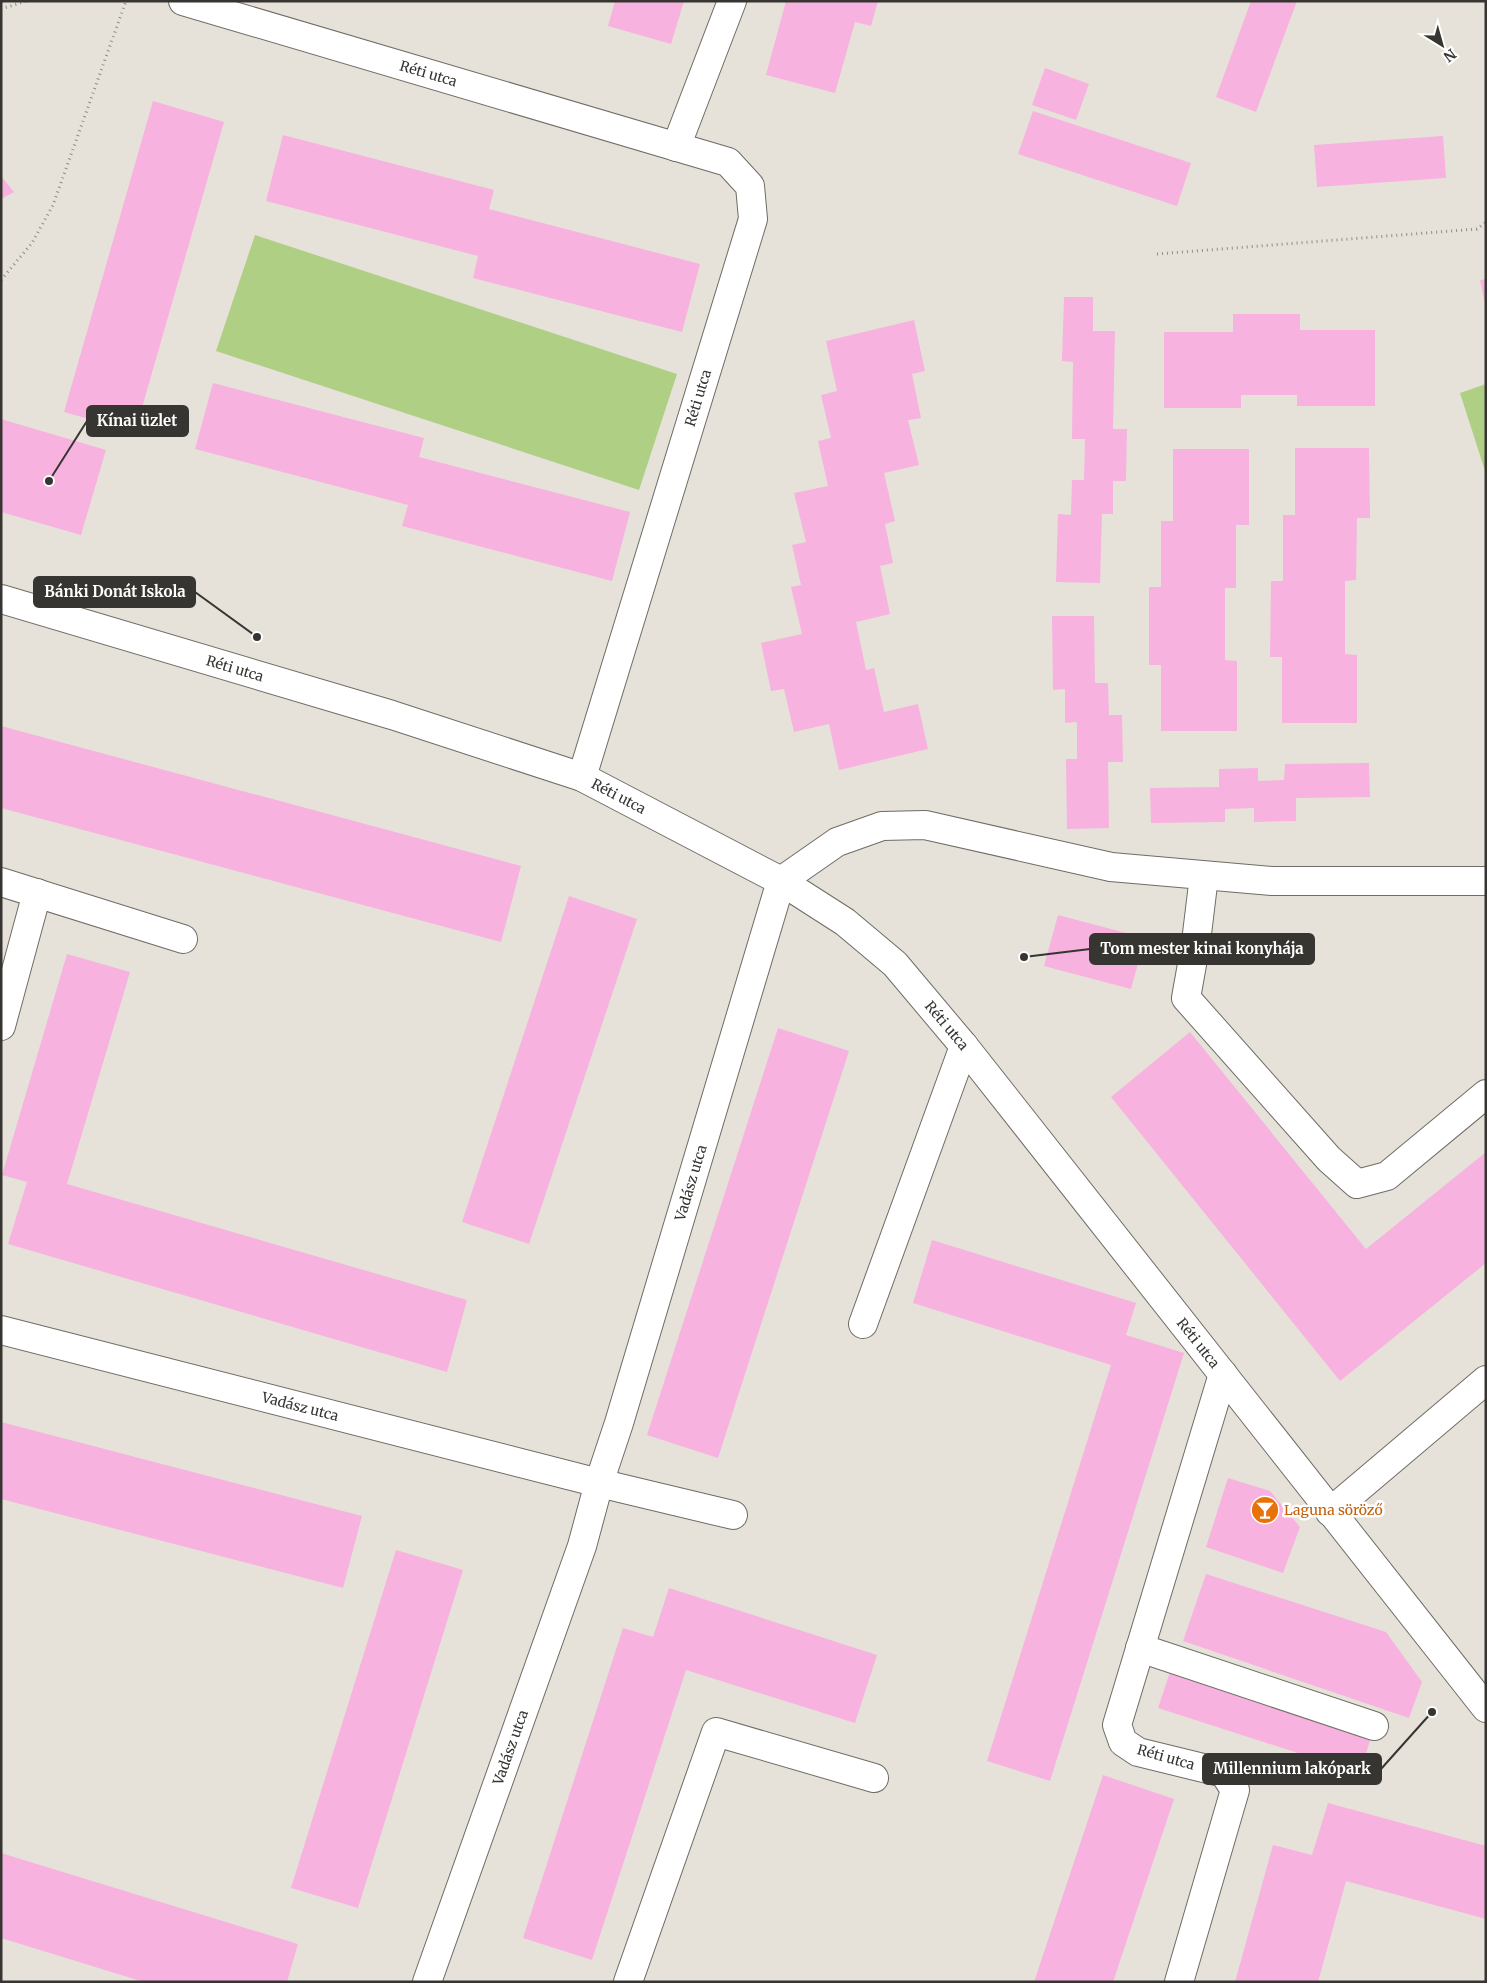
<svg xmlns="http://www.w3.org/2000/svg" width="1487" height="1983" viewBox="0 0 1487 1983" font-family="Merriweather,serif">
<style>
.green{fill:#afcf85}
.building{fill:#f7b2df}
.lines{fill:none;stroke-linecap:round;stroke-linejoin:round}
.minor-casing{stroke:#6f6c65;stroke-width:30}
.path{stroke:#8f8c87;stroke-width:3;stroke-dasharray:1 4;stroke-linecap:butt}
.minor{stroke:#fff;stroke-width:28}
.labels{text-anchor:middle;stroke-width:5;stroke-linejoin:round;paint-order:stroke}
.street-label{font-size:14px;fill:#363532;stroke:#fff}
.food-label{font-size:14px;fill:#c56008;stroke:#fff;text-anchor:start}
.leader{fill:none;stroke:#363532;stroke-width:2}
.callout-dot{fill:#363532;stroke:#fff;stroke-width:2}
.callout{fill:#363532;stroke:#363532;stroke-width:2}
.callout-label{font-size:15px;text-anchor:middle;font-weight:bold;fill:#fff}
</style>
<rect width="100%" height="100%" fill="#e6e2da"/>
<!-- green -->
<path class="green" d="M255,235L677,374L639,490L216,351Z
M1486,384V474L1460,393Z"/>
<!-- building -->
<path class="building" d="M615,1H684L671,44L608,26Z
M786,1H878L871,26L855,22L835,93L766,75Z
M1251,1H1297L1256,112L1216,97Z
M1045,68L1089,84L1076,120L1032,105Z
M153,101L224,122L135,432L64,412Z
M1033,111L1191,163L1177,206L1018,154Z
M283,135L494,190L489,209L700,264L682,332L473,278L478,256L266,201Z
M1443,136L1446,178L1317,187L1314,145Z
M1,176L14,192L1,199Z
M1486,279V304H1485L1480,280Z
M1064,297H1093V331H1115L1113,429H1127L1126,481H1113V514H1102L1100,583L1056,582L1058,514L1071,515L1072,480H1084L1085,439H1072L1073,362L1062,361Z
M1233,314H1300V330H1375V406H1297V395H1241V408H1164V332H1233Z
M914,320L925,371L912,374L921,418L908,420L919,465L884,473L895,521L885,524L893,563L880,566L890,614L856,622L866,670L874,668L884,712L918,704L928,749L839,770L829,724L794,732L784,689L771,691L761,643L802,634L791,587L801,585L792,545L806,542L794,493L828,486L818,441L831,438L821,395L837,391L826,341Z
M213,383L424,438L419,457L630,512L612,581L402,526L408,505L195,449Z
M1,419L106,450L81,535L1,512Z
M1295,448H1369L1370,518H1357L1356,580L1345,581V654L1357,655V723H1282V657H1270L1271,581H1283V515H1295Z
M1173,449H1249V525H1236V588H1225V660L1237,661V731H1161V665H1149V587H1161V521H1173Z
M1052,616H1094L1095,683H1108L1109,715H1122L1123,762H1108L1109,828L1067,829L1066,759H1077V722L1065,723V689L1053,690Z
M1,726L521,866L501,942L1,808Z
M1369,763L1370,797L1296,798V821L1254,822V808L1225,809V822L1151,823L1150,788L1219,787V769L1258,768V781L1284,780L1285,764Z
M569,896L637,919L529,1244L462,1222Z
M1058,915L1145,938L1131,989L1044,966Z
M67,954L130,972L67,1184L467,1300L447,1372L8,1244L27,1182L2,1175Z
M778,1028L849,1051L718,1458L647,1435Z
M1190,1032L1366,1249L1486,1152V1263L1340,1381L1111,1097Z
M932,1240L1136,1303L1126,1335L1184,1353L1050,1781L987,1761L1111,1365L913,1303Z
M1,1422L362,1516L343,1588L1,1499Z
M1228,1478L1270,1491L1300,1527L1283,1573L1206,1547Z
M396,1550L463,1570L358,1908L291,1888Z
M1206,1574L1386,1632L1422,1682L1409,1718L1183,1641Z
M669,1588L877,1655L855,1723L686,1670L592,1960L523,1938L623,1628L653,1637Z
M1170,1672L1371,1737L1360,1773L1158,1708Z
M1103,1775L1174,1799L1113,1982H1034Z
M1328,1803L1486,1846V1919L1346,1881L1318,1982H1235L1273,1845L1312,1855Z
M1,1853L298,1944L287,1982H144L1,1938Z"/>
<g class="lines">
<defs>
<g id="minor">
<path id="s1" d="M183,1L728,162L750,186L753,219L582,777"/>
<path d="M676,147L732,1"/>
<path id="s2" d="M1,599L392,715L582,777L781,881L845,922L895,964L964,1046L1486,1708"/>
<path d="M1204,876L1196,942L1186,998L1329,1159L1357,1184L1387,1176L1486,1094"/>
<path d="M1,882L183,939"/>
<path d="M1,1026L37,893"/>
<path d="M863,1324L964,1046"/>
<path id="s3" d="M1,1330L599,1483L733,1515"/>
<path d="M1330,1512L1486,1380"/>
<path d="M1140,1648L1374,1726"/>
<path id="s4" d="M427,1982L582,1546L599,1483L619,1423L781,881L837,842L882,826L925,825L1111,867L1272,881H1486"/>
<path d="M628,1982L716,1732L874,1778"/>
<path d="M1179,1982L1235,1790L1224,1773L1138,1752L1123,1742L1117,1725L1223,1374"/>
</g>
</defs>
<!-- minor casing -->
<use href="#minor" class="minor-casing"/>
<!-- path -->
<path class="path" d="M1,9L27,1
M1157,254L1477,229L1486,222
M1,280L32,243L53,205L126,1"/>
<!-- minor -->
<use href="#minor" class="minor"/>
</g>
<!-- icons -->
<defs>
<symbol id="bar-disc" viewBox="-11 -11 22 22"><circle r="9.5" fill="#e8710a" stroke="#fff"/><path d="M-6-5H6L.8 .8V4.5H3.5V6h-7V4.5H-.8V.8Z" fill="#fff"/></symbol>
</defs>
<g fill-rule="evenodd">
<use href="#bar-disc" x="1249" y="1494" width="32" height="32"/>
</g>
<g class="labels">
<!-- street labels -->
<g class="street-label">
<text dy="5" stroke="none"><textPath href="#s1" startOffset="256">Réti utca</textPath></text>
<text transform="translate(698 398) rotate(-73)" y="5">Réti utca</text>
<text dy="5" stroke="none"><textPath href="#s2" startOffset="244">Réti utca</textPath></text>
<text dy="5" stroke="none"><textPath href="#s2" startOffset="649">Réti utca</textPath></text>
<text dy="5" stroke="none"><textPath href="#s2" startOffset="1054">Réti utca</textPath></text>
<text dy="5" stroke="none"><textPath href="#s4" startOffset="842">Vadász utca</textPath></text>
<text dy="5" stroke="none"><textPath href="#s2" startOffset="1459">Réti utca</textPath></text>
<text dy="5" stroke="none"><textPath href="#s3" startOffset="309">Vadász utca</textPath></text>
<text dy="5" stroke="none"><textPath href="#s4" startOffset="249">Vadász utca</textPath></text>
<text transform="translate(1166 1757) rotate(16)" y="5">Réti utca</text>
</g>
<!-- food labels -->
<g class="food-label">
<text x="1284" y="1515">Laguna söröző</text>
</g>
</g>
<!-- callouts -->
<path class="leader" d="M49 481L87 421M257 637L195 592M1024 957L1090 949M1432 1712L1381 1769"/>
<g class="callout-dot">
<circle cx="49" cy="481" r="5"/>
<circle cx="257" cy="637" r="5"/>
<circle cx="1024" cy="957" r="5"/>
<circle cx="1432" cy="1712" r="5"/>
</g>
<g class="callout">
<rect x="87" y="406" width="101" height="30" rx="5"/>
<rect x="34" y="577" width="161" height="30" rx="5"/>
<rect x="1090" y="934" width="224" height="30" rx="5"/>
<rect x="1203" y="1754" width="178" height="30" rx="5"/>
</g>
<g class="callout-label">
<text x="137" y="426">Kínai üzlet</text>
<text x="115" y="597">Bánki Donát Iskola</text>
<text x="1202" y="954">Tom mester kinai konyhája</text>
<text x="1292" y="1774">Millennium lakópark</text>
</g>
<!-- border -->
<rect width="1487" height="1983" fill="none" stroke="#363532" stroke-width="5"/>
<!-- north arrow -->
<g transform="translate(1442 45) rotate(143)" stroke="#ffffff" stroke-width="4" paint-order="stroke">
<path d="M0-4L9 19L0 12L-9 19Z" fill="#363532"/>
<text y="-8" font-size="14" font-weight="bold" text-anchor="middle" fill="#363532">N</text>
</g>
</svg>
